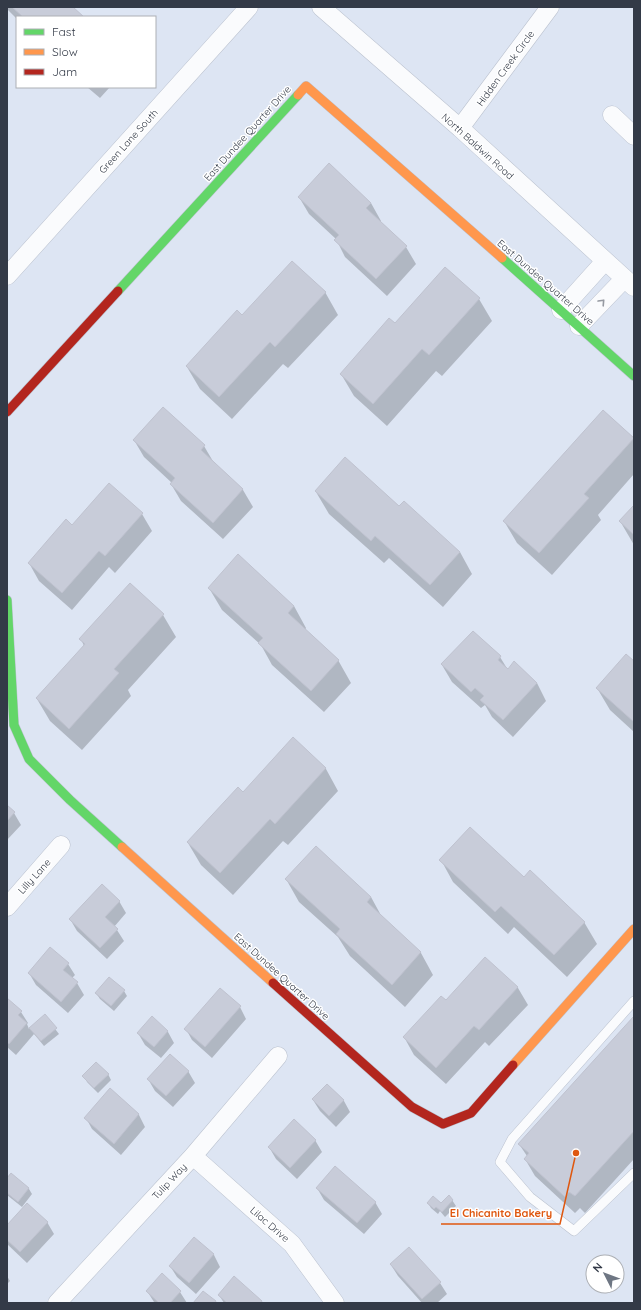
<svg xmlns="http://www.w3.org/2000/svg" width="641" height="1310" viewBox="0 0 641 1310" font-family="Quicksand,sans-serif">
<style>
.shadow{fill:#0003}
.building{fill:#c8ccd9;stroke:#bfc2cf}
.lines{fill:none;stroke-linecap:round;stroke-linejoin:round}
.lane-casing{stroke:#bbc2cf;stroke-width:10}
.street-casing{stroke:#bbc2cf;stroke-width:19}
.fast-casing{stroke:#bbc2cf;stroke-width:10}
.slow-casing{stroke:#bbc2cf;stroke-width:10}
.jam-casing{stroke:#bbc2cf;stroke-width:10}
.lane{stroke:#fafbfd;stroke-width:9}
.street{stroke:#fafbfd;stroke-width:18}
.fast{stroke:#63d668;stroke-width:9}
.slow{stroke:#ff974d;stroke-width:9}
.jam{stroke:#b3261e;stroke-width:9}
.oneway{stroke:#969aa2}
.labels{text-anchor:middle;stroke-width:3;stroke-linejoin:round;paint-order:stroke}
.street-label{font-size:10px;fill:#333a47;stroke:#fff}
.leader{fill:none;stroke:#df570f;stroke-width:1.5}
.callout-dot{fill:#df570f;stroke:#fff;stroke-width:1.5}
.callout-label{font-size:11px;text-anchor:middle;font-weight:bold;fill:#df570f;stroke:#fff;stroke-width:3;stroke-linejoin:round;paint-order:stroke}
</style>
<rect width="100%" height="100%" fill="#dde5f3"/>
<!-- shadow -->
<path class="shadow" d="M7,7H72L82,17H17V19L7,9Z
M87,87H110L100,98Z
M299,197L371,203L381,221L379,222L406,247L416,264L387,296L345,257L336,239L309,214Z
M325,292L338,315L288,368L283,364L232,419L200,389L187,367L242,316Z
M479,299L492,321L442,376L436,371L387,426L354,396L341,374L395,325Z
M603,411L634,439V474L598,515L601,520L552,575L517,543L504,521Z
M134,440L204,446L214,463L243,490L253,507L223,539L181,501L171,484L172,483L144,457Z
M109,484L142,514L152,531L115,573L109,567L72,610L39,581L29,563L72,526Z
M316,492L399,507L460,552L472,574L443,607L389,558L384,563L329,514Z
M634,506V545L620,521Z
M130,585L163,615L176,637L128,690L131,696L82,750L50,721L37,699L84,646L81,639Z
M209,588L294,606L306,628L305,630L338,660L351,683L324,712L272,665L261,645L222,610Z
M473,632L500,657L508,670L537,683L546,701L513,737L492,717L485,705L481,708L452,682L442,665Z
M634,663V732L610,710L597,688Z
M293,738L326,769L338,791L288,845L283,841L233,895L201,865L188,843L243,793Z
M7,806L14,813L21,825L7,840Z
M441,860L584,922L597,944L567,977L514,927L508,934L453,882Z
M286,879L371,897L383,919L421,953L433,975L405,1007L350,956L338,937L299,902Z
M119,901L126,913L114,927L117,930L124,941L107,959L77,931L70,919Z
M485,958L518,988L528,1005L489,1046L485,1042L446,1084L414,1055L404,1037L446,1002Z
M68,964L75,975L72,978L77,983L84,995L68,1013L36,985L29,973Z
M124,991L127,996L114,1011L100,999L96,993Z
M7,999L21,1012L28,1023L27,1024L29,1029L45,1016L59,1034L44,1046L34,1034L16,1055L7,1047Z
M240,1007L246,1019L212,1058L192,1040L186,1029Z
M634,1017V1159L585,1213L580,1208L575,1213L535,1176L525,1159L527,1156L519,1144Z
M152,1018L168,1032L174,1043L161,1058L145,1045L138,1033Z
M188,1071L195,1083L173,1107L155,1091L148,1079Z
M108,1074L111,1080L98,1093L87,1082L84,1076Z
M327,1085L344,1101L350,1112L336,1127L320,1111L313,1100Z
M110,1090L139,1115L145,1127L121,1155L92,1129L86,1118Z
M315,1140L322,1152L297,1179L276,1159L269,1147Z
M11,1174L29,1189L32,1194L22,1207L7,1195V1180Z
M317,1188L375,1202L382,1214L364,1234L324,1200Z
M452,1200L456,1206L445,1217L440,1211L438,1214L431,1208L428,1203L441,1204Z
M47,1222L54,1234L27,1263L7,1244V1226Z
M194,1238L214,1255L220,1267L196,1294L177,1277L170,1266Z
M391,1265L440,1283L447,1294L437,1303H422L398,1276Z
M162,1275L180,1292L187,1303L154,1302L147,1291Z
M7,1276L10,1281L7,1284Z
M219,1295L262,1302V1303H224Z"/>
<!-- building -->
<path class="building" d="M12,7H73L84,17H23Z
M329,163L371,203L366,208L407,246L376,279L334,240L339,235L298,197Z
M292,261L326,292L275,347L270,342L219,397L186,366L237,310L242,315Z
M445,267L480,298L429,355L422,349L373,404L340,374L389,318L395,323Z
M163,407L205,445L201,450L243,489L213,523L170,484L175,478L133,440Z
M603,410L634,438L584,494L589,498L539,553L503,521Z
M345,457L399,506L404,501L460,552L430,585L375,536L371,541L315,491Z
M109,483L143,513L105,556L99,551L62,593L28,563L66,519L72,525Z
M634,505V535L619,521Z
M238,554L294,606L288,613L339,660L311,691L258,643L263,638L208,588Z
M130,583L164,614L114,669L119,673L69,729L36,698L85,644L79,639Z
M473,631L501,656L498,660L508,669L514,661L537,683L503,720L480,700L484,696L475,688L471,692L441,664Z
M626,654L634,661V722L596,688Z
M293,737L326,768L275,824L270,819L220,873L187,842L238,787L243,792Z
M7,805L15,812L7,821Z
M470,827L524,877L530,870L585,922L554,955L501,906L495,912L439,860Z
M316,846L371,897L367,902L421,952L392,985L336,934L340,929L285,879Z
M102,884L120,901L105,917L118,929L100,948L69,919Z
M50,947L69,963L63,970L78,982L61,1002L28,973Z
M485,957L518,987L479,1030L474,1026L436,1068L403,1037L441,996L446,1000Z
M109,977L125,990L111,1006L95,993Z
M220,988L241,1006L205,1047L184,1029Z
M7,998L22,1011L18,1015L27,1023L9,1044L7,1042Z
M45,1014L57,1028L41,1041L29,1028Z
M152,1016L168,1031L154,1047L137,1033Z
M634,1016V1131L575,1196L569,1192L565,1197L524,1159L529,1153L518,1144Z
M170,1054L189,1071L166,1096L147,1079Z
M96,1062L109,1074L94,1088L82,1076Z
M327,1084L344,1100L329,1116L312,1099Z
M110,1088L139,1114L114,1144L84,1118Z
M294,1119L316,1140L290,1168L268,1147Z
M335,1166L376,1202L357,1223L316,1188Z
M11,1173L29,1188L18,1202L7,1193V1178Z
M449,1195L453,1200L442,1212L436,1207L434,1209L427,1203L433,1196L441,1203Z
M27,1203L48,1222L20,1252L7,1240V1225Z
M194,1237L214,1254L189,1283L169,1266Z
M409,1247L441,1282L422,1299L390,1264Z
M162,1273L181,1291L170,1303H159L146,1291Z
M234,1276L262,1301L261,1303H227L218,1295Z
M203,1291L216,1301L215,1303H193Z"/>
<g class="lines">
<defs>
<path id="lane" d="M634,1001L512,1139L500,1162L530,1197L574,1231L634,1173"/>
<path id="street" d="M321,7L460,128L634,287
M612,115L634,136
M460,128L550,7
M7,276L249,7
M561,310L605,261
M579,326L624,279
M7,907L61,845
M193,1156L292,1244L335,1303
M57,1303L193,1156L278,1056"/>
<path id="fast" d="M502,258L634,376
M118,291L298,95
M7,600L14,725L29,759L70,800L122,847"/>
<path id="slow" d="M298,95L306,86L502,258
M122,847L273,983
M513,1065L634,929"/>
<path id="jam" d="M7,412L118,291
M273,983L412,1107L443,1124L471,1113L513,1065"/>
</defs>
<!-- lane casing -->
<use href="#lane" class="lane-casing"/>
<!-- street casing -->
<use href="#street" class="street-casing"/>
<!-- fast casing -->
<use href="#fast" class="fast-casing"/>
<!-- slow casing -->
<use href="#slow" class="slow-casing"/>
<!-- jam casing -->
<use href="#jam" class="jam-casing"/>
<!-- lane -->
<use href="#lane" class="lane"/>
<!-- street -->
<use href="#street" class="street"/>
<!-- fast -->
<use href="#fast" class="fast"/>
<!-- slow -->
<use href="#slow" class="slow"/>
<!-- jam -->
<use href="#jam" class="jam"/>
</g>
<!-- one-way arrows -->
<defs><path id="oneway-chevron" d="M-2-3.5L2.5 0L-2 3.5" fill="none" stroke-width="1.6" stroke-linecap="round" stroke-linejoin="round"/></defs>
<use class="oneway" href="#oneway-chevron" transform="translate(602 302) rotate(-47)"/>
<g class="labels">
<!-- street labels -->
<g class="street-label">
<text transform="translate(505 68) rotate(-54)" y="4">Hidden Creek Circle</text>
<text transform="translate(247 133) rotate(-48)" y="4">East Dundee Quarter Drive</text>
<text transform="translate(128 141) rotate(-48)" y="4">Green Lane South</text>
<text transform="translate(478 146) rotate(42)" y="4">North Baldwin Road</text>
<text transform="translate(546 282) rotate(41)" y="4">East Dundee Quarter Drive</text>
<text transform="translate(34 876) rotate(-48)" y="4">Lilly Lane</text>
<text transform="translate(282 976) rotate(42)" y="4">East Dundee Quarter Drive</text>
<text transform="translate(169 1181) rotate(-47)" y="4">Tulip Way</text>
<text transform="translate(270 1224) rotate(41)" y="4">Lilac Drive</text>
</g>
</g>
<!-- callouts -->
<path class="leader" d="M576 1153L560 1224H441"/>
<circle class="callout-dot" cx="576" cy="1153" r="4"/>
<g class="callout-label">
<text x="501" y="1217">El Chicanito Bakery</text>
</g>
<!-- border -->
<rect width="641" height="1310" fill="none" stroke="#333a47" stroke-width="16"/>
<!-- legend -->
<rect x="16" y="16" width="140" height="72" fill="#ffffff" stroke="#adb0b5"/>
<rect x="24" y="29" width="20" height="6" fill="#63d668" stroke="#adb0b5"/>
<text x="52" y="36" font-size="12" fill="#333a47">Fast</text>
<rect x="24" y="49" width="20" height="6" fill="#ff974d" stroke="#adb0b5"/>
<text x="52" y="56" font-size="12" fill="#333a47">Slow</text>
<rect x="24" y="69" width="20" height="6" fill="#b3261e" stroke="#adb0b5"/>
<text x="52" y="76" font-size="12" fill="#333a47">Jam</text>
<!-- north arrow -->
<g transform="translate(605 1274) rotate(312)"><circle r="19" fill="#ffffff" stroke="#adb0b5"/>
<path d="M0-3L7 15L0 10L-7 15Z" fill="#6e7683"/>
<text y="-6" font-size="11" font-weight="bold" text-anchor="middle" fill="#333a47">N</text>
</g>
</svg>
